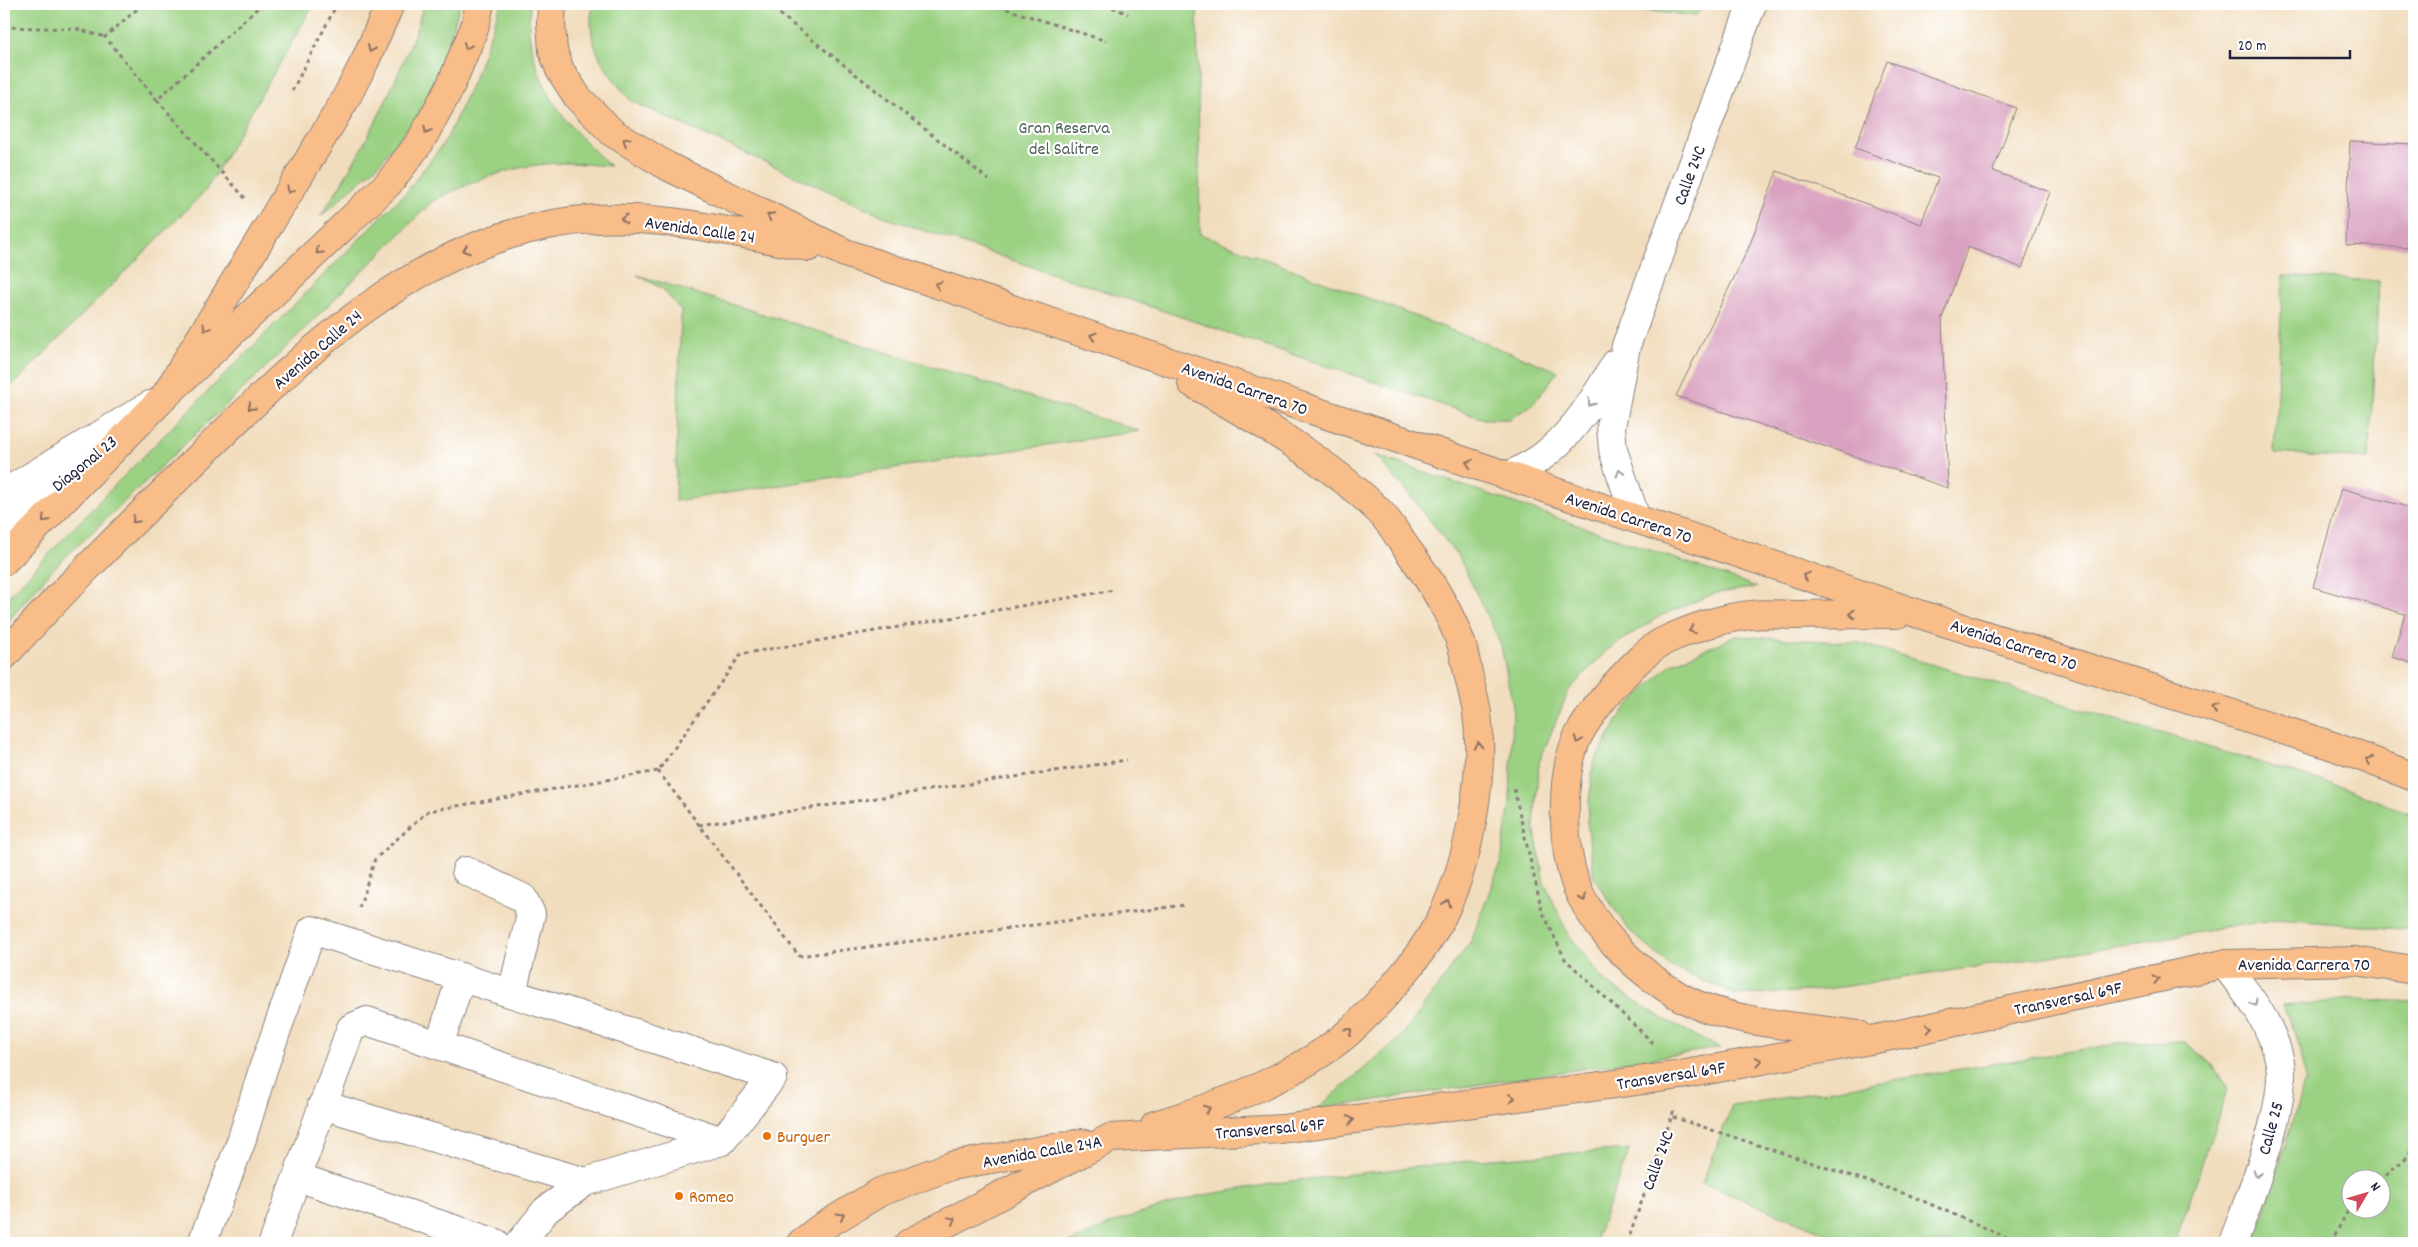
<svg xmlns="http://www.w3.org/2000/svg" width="2418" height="1247" viewBox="0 0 2418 1247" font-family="Dekko,sans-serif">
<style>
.green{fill:#9bd183;stroke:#5e7a5f;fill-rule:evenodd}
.building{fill:#d9a1c0}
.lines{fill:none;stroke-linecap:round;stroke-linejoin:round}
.minor-casing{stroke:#8a807c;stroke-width:30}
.major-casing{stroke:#8a807c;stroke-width:30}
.highway-casing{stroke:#8a807c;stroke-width:30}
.path{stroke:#8a807c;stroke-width:3;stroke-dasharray:4 4;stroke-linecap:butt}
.minor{stroke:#fff;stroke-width:28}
.major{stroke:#f8bd89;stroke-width:28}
.highway{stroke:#f8bd89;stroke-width:28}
.oneway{stroke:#8d7062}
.oneway2{stroke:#9c9ca7}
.food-dot{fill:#e8710a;stroke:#fff;stroke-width:2}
.labels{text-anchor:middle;stroke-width:4.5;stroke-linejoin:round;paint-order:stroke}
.park-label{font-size:18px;fill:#4c5f54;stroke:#fff}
.street-label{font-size:18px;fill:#22223b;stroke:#fff}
.food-label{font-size:18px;fill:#c56008;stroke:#fff;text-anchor:start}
</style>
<rect width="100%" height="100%" fill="#fff"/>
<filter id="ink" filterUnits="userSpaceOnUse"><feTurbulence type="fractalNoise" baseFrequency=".02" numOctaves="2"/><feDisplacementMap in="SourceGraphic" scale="10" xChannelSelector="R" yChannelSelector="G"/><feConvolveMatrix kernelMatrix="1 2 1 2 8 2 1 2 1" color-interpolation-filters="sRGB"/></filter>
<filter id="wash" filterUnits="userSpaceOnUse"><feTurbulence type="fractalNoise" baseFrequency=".0096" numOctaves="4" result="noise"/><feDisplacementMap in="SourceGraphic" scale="20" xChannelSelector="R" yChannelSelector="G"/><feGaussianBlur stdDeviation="1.12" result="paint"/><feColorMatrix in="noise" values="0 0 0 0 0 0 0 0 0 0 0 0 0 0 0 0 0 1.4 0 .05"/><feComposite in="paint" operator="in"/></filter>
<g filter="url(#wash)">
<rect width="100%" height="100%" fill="#f1ddbd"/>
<!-- green -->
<path class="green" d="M4,4H314L206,190L4,394Z
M423,4H460L441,67L418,115L378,165L320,217C351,170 378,121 400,69C409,47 419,27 423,4Z
M501,4H530C530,17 528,33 531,46C544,101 571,129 610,166C595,165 580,163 565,163C518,163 474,180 433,201L262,371L51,571L4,626V601L111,489L407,191L446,140L475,77Z
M593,4H1197L1200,234L1558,371L1533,404L1510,419H1484L890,219L631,101C607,71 584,46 593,4Z
M1581,4H1707L1695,16Z
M637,275L1140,431L675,501L681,311L663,289Z
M2283,276L2379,281L2369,459L2274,453Z
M1375,455L1757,587L1713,594L1660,616L1607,650L1569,690L1539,762L1534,826L1544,882L1567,932L1604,981L1664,1019L1720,1048L1317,1109L1401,1037L1471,941L1501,861L1510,802L1513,706L1501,645L1460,559L1410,495Z
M1736,636L1860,643L2348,789L2414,816V930L2278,919L2073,953L1813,991L1736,995L1671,967L1627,928L1594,878L1587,821L1593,764L1624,710L1671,664Z
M2357,999L2414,1002V1243H2255L2305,1080L2298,1040L2283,1006ZM2350,1180H2380V1210H2350Z
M2185,1042L2212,1064L2228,1088L2175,1243H1849L1702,1183L1732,1106L2122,1043Z
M1630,1149L1594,1243H1068L1123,1219L1198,1196L1290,1181L1478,1160Z"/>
<g id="blocks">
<!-- building -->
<path class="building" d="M1887,61L2016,108L1993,171L2050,192L2022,268L1968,247L1942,318L1948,488L1676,396L1749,247L1777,171L1921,224L1938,178L1855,148Z
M2350,141L2414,144V248L2346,245Z
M2341,488L2414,509V664L2392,657L2405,614L2313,587Z"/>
</g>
</g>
<g filter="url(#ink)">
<use href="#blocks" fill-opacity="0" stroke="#8a807c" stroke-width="1"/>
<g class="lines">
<defs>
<path id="minor" d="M1509,476C1522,469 1537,462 1548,452C1577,429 1597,394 1616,363
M4,493L150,405
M1636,519L1613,450L1611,427L1626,346L1752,4
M4,529L96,453
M466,871L523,898L531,914L512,993
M2224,964C2248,994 2273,1025 2280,1063C2288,1106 2248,1200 2233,1243
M440,1043L461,977
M322,1105L585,1182
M297,1177L496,1243
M202,1243L241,1142L263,1069L312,930L773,1077L722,1141L585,1182L546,1210L520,1243
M273,1243L351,1028L367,1021L722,1141"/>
<path id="major" d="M552,4L551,23L553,51L560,70L578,98L613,133L667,166L845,253L1919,614L2333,746L2414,777
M4,561L165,396L388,184L420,142L450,87L474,29L480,4
M4,656C62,591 125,530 188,468C294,364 405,248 559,223C643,209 727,231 809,247
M1859,1035C1806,1027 1725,1023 1679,996C1640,973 1601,937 1581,896C1561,856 1559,777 1578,736C1587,719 1601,701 1613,687C1628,671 1645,651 1664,641C1690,629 1722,618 1751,615C1766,613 1782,615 1798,615C1831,614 1864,614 1897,614
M1155,1125C1217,1107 1300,1075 1349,1032C1383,1001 1426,952 1445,910C1470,856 1485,772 1477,713C1475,700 1471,686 1468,673C1466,663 1464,652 1461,643C1449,610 1430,580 1410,553C1400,540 1391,523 1379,511C1327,460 1255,419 1192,383
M801,1243L819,1229L880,1192L951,1166L1082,1143
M909,1243L1110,1138L1282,1129L1681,1075L1881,1038L2224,964L2355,961L2414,970"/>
<path id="highway" d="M165,396L345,100L365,61L390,4"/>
</defs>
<!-- minor casing -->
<use href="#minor" class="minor-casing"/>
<!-- major casing -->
<use href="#major" class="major-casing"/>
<!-- highway casing -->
<use href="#highway" class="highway-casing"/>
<!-- path -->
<path class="path" d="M143,4L105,37L157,100L262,4
M767,4L989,180
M991,4L1106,41
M1105,4L1128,14
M4,27L77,29L105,37
M292,91L337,4
M157,100L245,198
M658,771L799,956L1185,905
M1514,789L1542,911L1565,959L1654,1044
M699,825L1127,760
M359,908L375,859L428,811L658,771L741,654L1114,590
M1673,1117L1909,1195L2020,1243
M2380,1181L2409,1155L2414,1143
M1627,1243L1674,1110
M2331,1243L2347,1212L2350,1208"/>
<!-- minor -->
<use href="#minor" class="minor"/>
<!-- major -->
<use href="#major" class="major"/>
<!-- highway -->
<use href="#highway" class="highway"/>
</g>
<!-- one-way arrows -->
<defs><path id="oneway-chevron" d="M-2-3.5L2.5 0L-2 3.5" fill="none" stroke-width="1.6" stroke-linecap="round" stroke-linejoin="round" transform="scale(1.25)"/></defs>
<g class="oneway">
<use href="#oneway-chevron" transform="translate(467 46) rotate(112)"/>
<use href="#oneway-chevron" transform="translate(371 49) rotate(114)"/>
<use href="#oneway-chevron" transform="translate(427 130) rotate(119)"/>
<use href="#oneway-chevron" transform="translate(626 141) rotate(-148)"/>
<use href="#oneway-chevron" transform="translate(290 190) rotate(121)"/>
<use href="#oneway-chevron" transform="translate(770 216) rotate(-154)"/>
<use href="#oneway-chevron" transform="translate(624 219) rotate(-179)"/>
<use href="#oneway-chevron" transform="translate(466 250) rotate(159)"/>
<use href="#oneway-chevron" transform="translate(319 251) rotate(137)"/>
<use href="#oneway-chevron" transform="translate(938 285) rotate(-162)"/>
<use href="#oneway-chevron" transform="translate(206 328) rotate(121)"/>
<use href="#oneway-chevron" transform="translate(1093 336) rotate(-162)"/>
<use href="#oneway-chevron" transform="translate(251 407) rotate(138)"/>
<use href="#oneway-chevron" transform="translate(1469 463) rotate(-161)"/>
<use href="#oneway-chevron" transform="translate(45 519) rotate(134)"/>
<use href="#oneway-chevron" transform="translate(135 520) rotate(136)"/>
<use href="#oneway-chevron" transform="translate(1806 576) rotate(-161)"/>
<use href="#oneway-chevron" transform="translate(1852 614) rotate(180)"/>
<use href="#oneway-chevron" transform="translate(1692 630) rotate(158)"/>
<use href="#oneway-chevron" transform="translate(2215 709) rotate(-162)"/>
<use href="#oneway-chevron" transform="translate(1578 740) rotate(111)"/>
<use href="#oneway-chevron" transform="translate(1478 745) rotate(-91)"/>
<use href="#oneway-chevron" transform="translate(2369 760) rotate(-159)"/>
<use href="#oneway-chevron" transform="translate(1583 898) rotate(63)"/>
<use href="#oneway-chevron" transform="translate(1447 903) rotate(-70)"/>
<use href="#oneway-chevron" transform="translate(2156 979) rotate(-12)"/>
<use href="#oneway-chevron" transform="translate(1929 1028) rotate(-12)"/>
<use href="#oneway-chevron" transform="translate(1349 1031) rotate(-42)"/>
<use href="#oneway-chevron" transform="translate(1759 1061) rotate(-11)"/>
<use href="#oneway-chevron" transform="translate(1512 1098) rotate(-8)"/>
<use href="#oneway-chevron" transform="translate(1207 1109) rotate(-21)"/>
<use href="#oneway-chevron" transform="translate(1351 1120) rotate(-8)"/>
<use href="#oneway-chevron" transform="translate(841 1216) rotate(-31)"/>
<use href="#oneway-chevron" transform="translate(952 1220) rotate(-29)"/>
</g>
<g class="oneway2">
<use href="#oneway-chevron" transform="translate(1591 403) rotate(125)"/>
<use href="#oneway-chevron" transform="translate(1620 473) rotate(-107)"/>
<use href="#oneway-chevron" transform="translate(2254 1003) rotate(58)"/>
<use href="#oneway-chevron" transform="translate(2257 1174) rotate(109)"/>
</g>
</g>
<!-- markers -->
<g class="food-dot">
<circle cx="767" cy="1136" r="5"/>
<circle cx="679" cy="1196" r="5"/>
</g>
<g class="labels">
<!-- park labels -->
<g class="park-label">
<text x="1064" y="133">Gran Reserva<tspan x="1064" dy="21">del Salitre</tspan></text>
</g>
<!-- street labels -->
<g class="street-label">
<text transform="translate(1689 175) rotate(-70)" y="6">Calle 24C</text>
<text transform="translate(700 229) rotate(8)" y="6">Avenida Calle 24</text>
<text transform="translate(317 349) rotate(-41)" y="6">Avenida Calle 24</text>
<text transform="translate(1245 388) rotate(19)" y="6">Avenida Carrera 70</text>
<text transform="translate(84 463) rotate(-39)" y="6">Diagonal 23</text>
<text transform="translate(1629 517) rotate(18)" y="6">Avenida Carrera 70</text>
<text transform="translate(2014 644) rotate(18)" y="6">Avenida Carrera 70</text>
<text x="2304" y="970">Avenida Carrera 70</text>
<text transform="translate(2068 998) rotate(-12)" y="6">Transversal 69F</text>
<text transform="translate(1671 1075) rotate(-9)" y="6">Transversal 69F</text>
<text transform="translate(1270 1128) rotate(-5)" y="6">Transversal 69F</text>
<text transform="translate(2270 1128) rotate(-75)" y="6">Calle 25</text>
<text transform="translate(1042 1151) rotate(-10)" y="6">Avenida Calle 24A</text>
<text transform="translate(1657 1160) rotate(-70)" y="6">Calle 24C</text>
</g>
<!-- food labels -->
<g class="food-label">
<text x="777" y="1142">Burguer</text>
<text x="689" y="1202">Romeo</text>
</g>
</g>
<!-- margin -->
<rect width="2418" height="1247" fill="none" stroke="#fff" stroke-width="20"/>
<!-- north arrow -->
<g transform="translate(2366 1194) rotate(52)"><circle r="24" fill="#ffffff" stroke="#a7a7b1"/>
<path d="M0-4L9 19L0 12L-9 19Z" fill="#d1495b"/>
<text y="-8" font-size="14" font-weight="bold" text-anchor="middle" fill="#22223b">N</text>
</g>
<!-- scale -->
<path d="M2230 50v8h120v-8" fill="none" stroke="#22223b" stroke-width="2.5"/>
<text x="2238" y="50" font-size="15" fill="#22223b" stroke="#ffffff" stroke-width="4" paint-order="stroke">20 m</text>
</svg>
